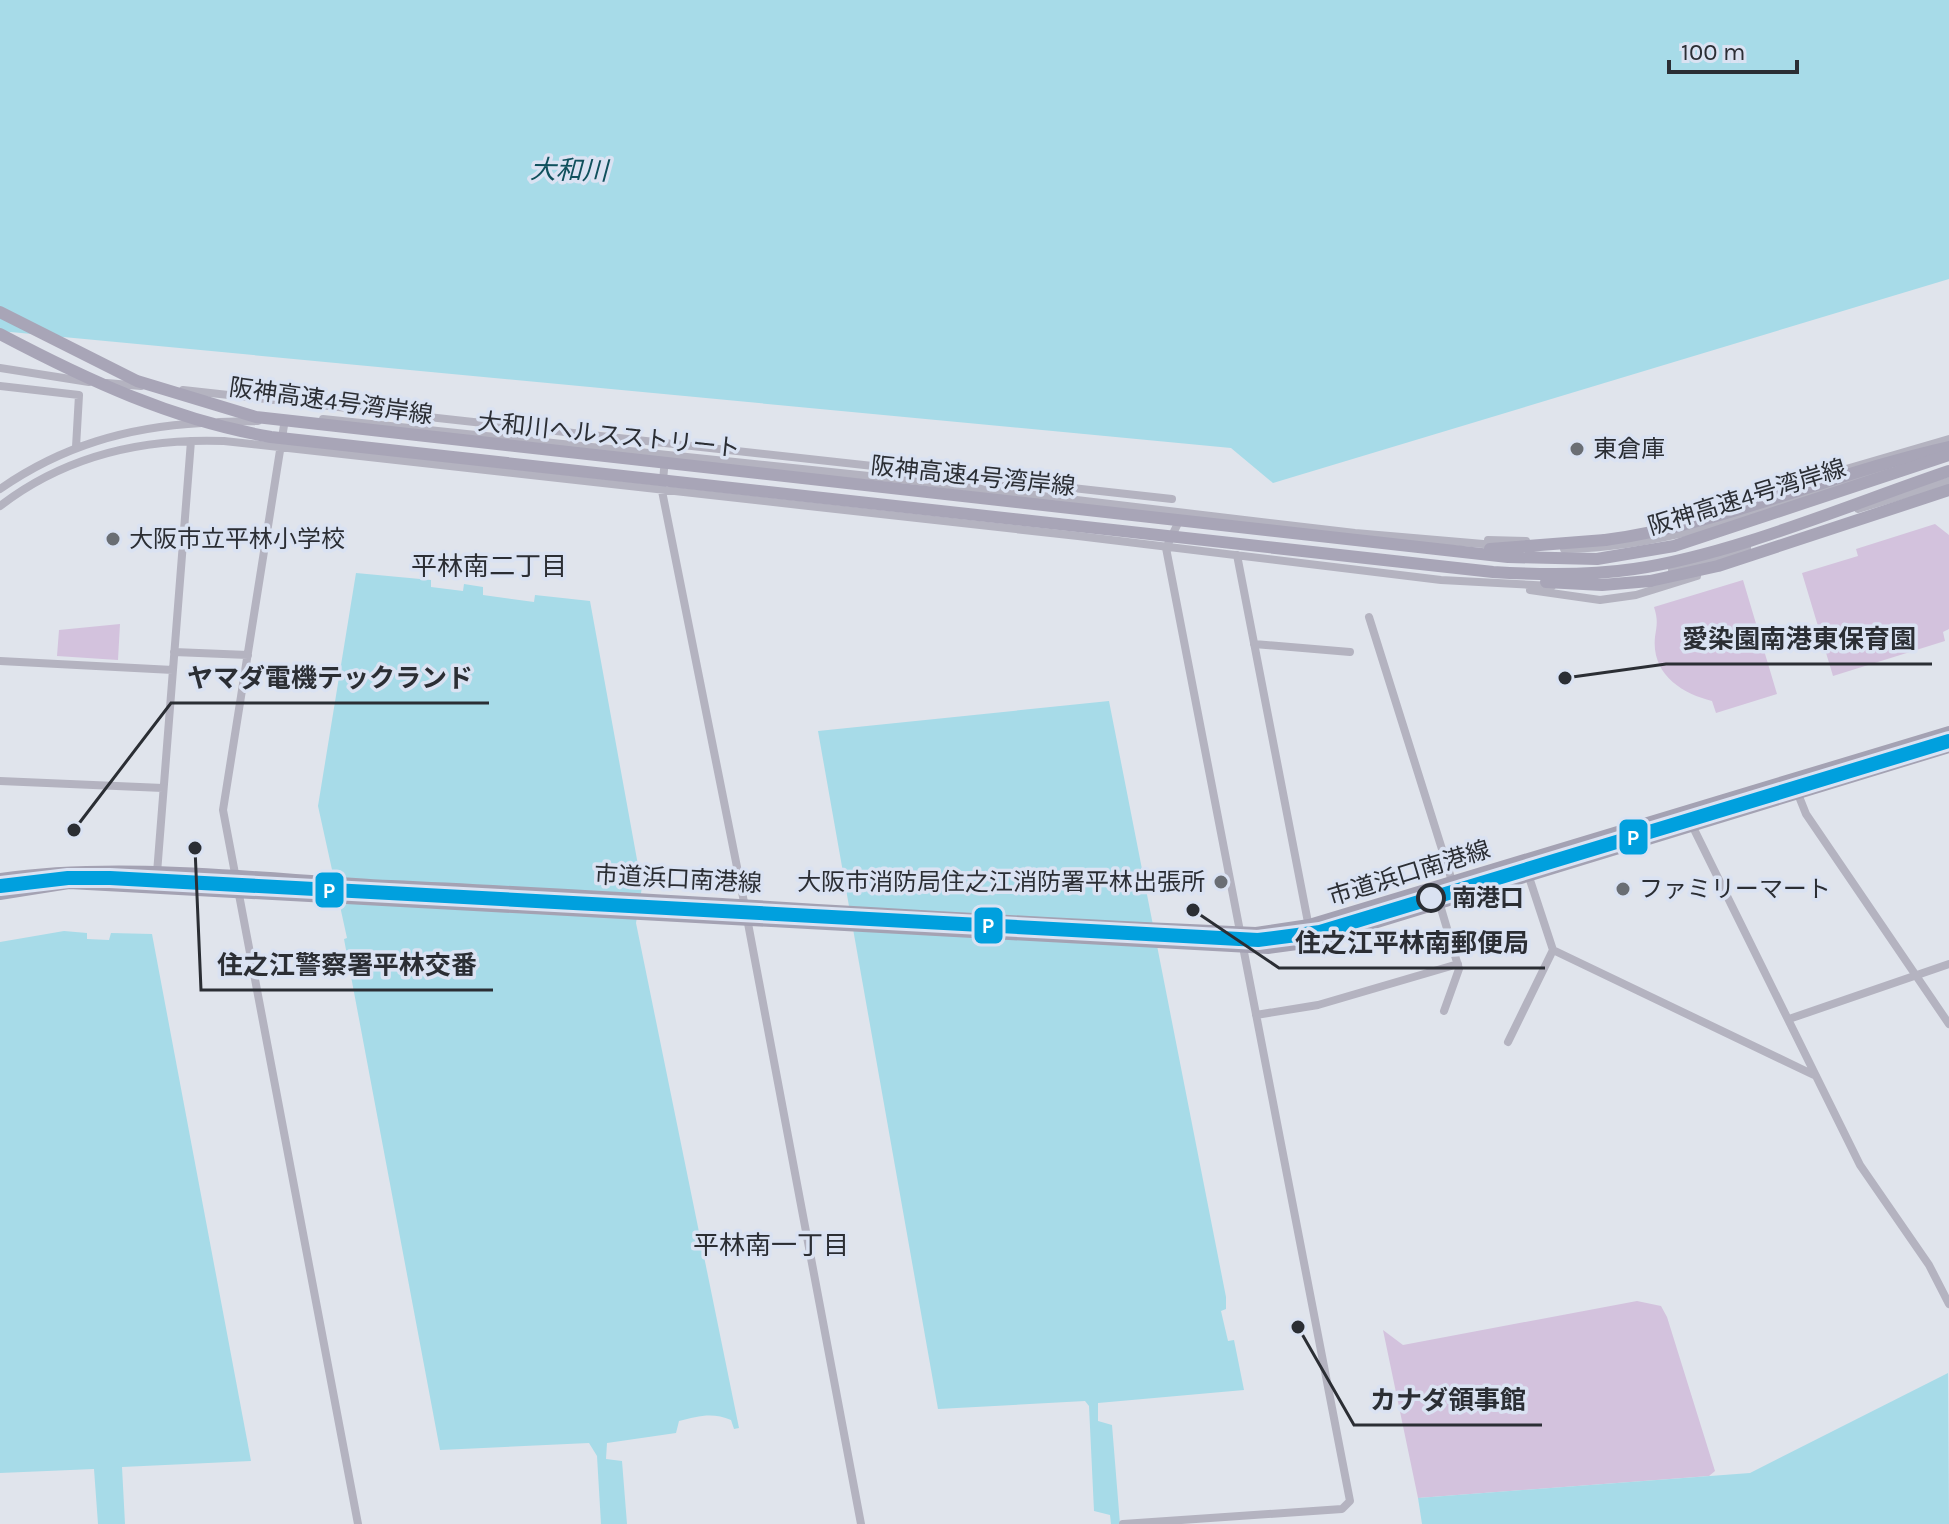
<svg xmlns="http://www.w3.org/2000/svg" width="1949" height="1524" viewBox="0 0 1949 1524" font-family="Karla,'Noto Sans JP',sans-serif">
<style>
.green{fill:#d3c2dd}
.water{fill:#a7dbe8}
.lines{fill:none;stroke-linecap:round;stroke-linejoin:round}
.minor{stroke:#b4b3c0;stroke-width:8}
.major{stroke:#a4a2b3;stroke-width:10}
.highway{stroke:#a8a5b7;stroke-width:12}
.highway-bridge{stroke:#a8a5b7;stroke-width:12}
.rail-1-casing{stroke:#dae2f2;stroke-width:20}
.rail-1{stroke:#00a0de;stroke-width:14}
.poi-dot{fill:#6a6e74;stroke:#dae2f2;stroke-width:3}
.stop-dot{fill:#dae2f2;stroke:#2b2e34;stroke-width:4}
.labels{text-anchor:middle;stroke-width:7;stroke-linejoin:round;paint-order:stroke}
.street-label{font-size:24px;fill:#2b2e34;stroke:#dae2f2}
.poi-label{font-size:24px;fill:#2b2e34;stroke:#dae2f2;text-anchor:start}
.stop-label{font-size:24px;font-weight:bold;fill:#2b2e34;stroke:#dae2f2;text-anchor:start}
.water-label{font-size:26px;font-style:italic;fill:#10505c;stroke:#dae2f2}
.neighbourhood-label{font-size:26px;fill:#2b2e34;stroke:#dae2f2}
.leader{fill:none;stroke:#2b2e34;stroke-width:3}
.callout-dot{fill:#2b2e34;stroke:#dae2f2;stroke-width:3}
.callout-label{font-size:26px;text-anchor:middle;font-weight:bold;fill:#2b2e34;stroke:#dae2f2;stroke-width:7;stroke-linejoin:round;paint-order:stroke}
.line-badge{stroke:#dae2f2;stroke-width:3}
.badge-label{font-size:22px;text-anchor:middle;font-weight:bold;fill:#fff}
</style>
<rect width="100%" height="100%" fill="#e0e4ec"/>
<!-- green -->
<path class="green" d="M1935,524L1949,535V629L1943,632L1945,641L1833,676L1802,573L1858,556L1856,549Z
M1743,580L1777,694L1716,713L1712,701C1682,694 1651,674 1655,637C1657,624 1658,620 1654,607Z
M120,624L118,660L57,656L59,630Z
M1637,1301L1661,1306L1667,1317L1715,1471L1709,1476L1418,1498L1383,1330L1403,1345Z"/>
<!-- water -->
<path class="water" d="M0,0H1949V279L1273,483L1231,448L0,331Z
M356,573L431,580V587L463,591L464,584L483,587V595L534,602L535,595L590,601L642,887L636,923L739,1428L734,1429L731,1420C713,1412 698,1416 679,1421L676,1433L607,1443L606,1459L622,1461L627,1524H601L597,1456L589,1443L440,1450L344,939L347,938L318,806Z
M1109,701L1226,1297V1309L1221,1311L1228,1341L1234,1340L1244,1390L1098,1403V1421L1112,1425L1120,1524H1111L1110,1515L1094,1511L1089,1406L1085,1401L938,1409L818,731Z
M64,931L87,933V939L109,940L111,933L152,934L251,1461L122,1467L125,1524H98L94,1469L0,1473V942Z
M1948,1373L1949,1524H1422L1418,1498L1750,1473Z"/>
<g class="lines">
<!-- minor -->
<path class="minor" d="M0,368L89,382
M107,383L141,386
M0,386L79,395L76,447
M183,390L1172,499
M285,419L223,810L358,1524
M323,419L907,480L1355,533L1495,545
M219,422L258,421
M665,459L662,491L744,902L861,1524
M0,489C62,446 127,427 202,423
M0,506C66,455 142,438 224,441L1078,536L1441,580L1552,586
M1858,509L1949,481
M1655,525L1949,439
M1488,540L1526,541
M1564,549C1677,547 1782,503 1887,469
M1237,555L1312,943
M1672,570L1747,548
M1530,590L1600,600L1636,595L1697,576
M1369,617L1452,881
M1254,644L1350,652
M174,652L248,655
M0,661L173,670
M0,781L163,788
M1798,794L1806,814L1949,1024
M1685,811L1860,1165L1929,1265L1949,1304
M157,873L191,441
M1529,877L1553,950L1816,1076
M1440,905L1459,969L1444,1011
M1256,1015L1318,1005L1458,964
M1789,1019L1949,964
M1508,1042L1553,950
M1123,1524L1342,1509L1350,1501L1166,548L1181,517"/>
<!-- major -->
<path class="major" d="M0,878C123,860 266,879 391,885C680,898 968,921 1256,932L1309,924L1949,731
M0,895L69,884L1268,949L1312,943L1949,748"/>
<!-- highway -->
<path class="highway" d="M1605,540C1724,524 1832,473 1949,447
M1650,581L1718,566L1949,490"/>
<!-- highway-bridge -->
<path class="highway-bridge" d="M0,312L137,381L256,417L1508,557L1597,559L1674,546L1949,455
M0,334C87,380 173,420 271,437L1493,572C1540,575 1587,576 1634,569C1735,554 1851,504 1949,471
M1490,549L1605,540
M1546,582L1602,585L1650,581"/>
<defs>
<path id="rail-1" d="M0,886L68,878H110L1258,940L1320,932L1949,741"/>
</defs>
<!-- rail-1 casing -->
<use href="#rail-1" class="rail-1-casing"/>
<!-- rail-1 -->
<use href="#rail-1" class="rail-1"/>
</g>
<!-- markers -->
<g class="poi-dot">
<circle cx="1577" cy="449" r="8"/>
<circle cx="113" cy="539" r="8"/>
<circle cx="1221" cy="882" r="8"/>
<circle cx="1623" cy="889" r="8"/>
</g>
<circle class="stop-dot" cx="1431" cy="898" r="13"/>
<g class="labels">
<!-- street labels -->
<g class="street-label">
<text transform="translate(331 401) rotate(8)" y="8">阪神高速4号湾岸線</text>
<text transform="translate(609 435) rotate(6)" y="8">大和川ヘルスストリート</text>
<text transform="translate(973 476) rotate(6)" y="8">阪神高速4号湾岸線</text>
<text transform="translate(1747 497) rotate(-17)" y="8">阪神高速4号湾岸線</text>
<text transform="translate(1409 873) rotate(-17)" y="8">市道浜口南港線</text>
<text transform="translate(678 879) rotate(3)" y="8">市道浜口南港線</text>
</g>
<!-- poi labels -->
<g class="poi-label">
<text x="1593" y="457">東倉庫</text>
<text x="129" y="547">大阪市立平林小学校</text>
<text x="1205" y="890" text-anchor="end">大阪市消防局住之江消防署平林出張所</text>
<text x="1639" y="897">ファミリーマート</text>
</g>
<!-- stop labels -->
<g class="stop-label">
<text x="1452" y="906">南港口</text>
</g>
<!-- water labels -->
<g class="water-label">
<text transform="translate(569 170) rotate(1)" y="9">大和川</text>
</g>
<!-- neighbourhood labels -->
<g class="neighbourhood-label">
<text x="489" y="575">平林南二丁目</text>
<text x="771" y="1254">平林南一丁目</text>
</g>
</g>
<!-- callouts -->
<path class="leader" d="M1565 678L1666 664H1932M74 830L171 703H489M1193 910L1279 968H1545M195 848L201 990H493M1298 1327L1354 1425H1542"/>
<g class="callout-dot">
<circle cx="1565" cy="678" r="8"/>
<circle cx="74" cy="830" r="8"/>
<circle cx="1193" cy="910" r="8"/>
<circle cx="195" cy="848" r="8"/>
<circle cx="1298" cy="1327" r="8"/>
</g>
<g class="callout-label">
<text x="1799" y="648">愛染園南港東保育園</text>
<text x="330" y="687">ヤマダ電機テックランド</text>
<text x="1412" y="952">住之江平林南郵便局</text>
<text x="347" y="974">住之江警察署平林交番</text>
<text x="1448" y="1409">カナダ領事館</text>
</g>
<g class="line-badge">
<rect x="1618" y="818" width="31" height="38" rx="8" fill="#00a0de"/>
<rect x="314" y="871" width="31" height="38" rx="8" fill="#00a0de"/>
<rect x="973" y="906" width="31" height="39" rx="8" fill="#00a0de"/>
</g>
<g class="badge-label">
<text x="1633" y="845">P</text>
<text x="329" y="898">P</text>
<text x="988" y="933">P</text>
</g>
<!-- scale -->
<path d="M1669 60v12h128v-12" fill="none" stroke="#2b2e34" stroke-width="4"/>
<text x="1681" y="60" font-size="24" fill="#2b2e34" stroke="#dae2f2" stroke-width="6" paint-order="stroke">100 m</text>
</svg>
